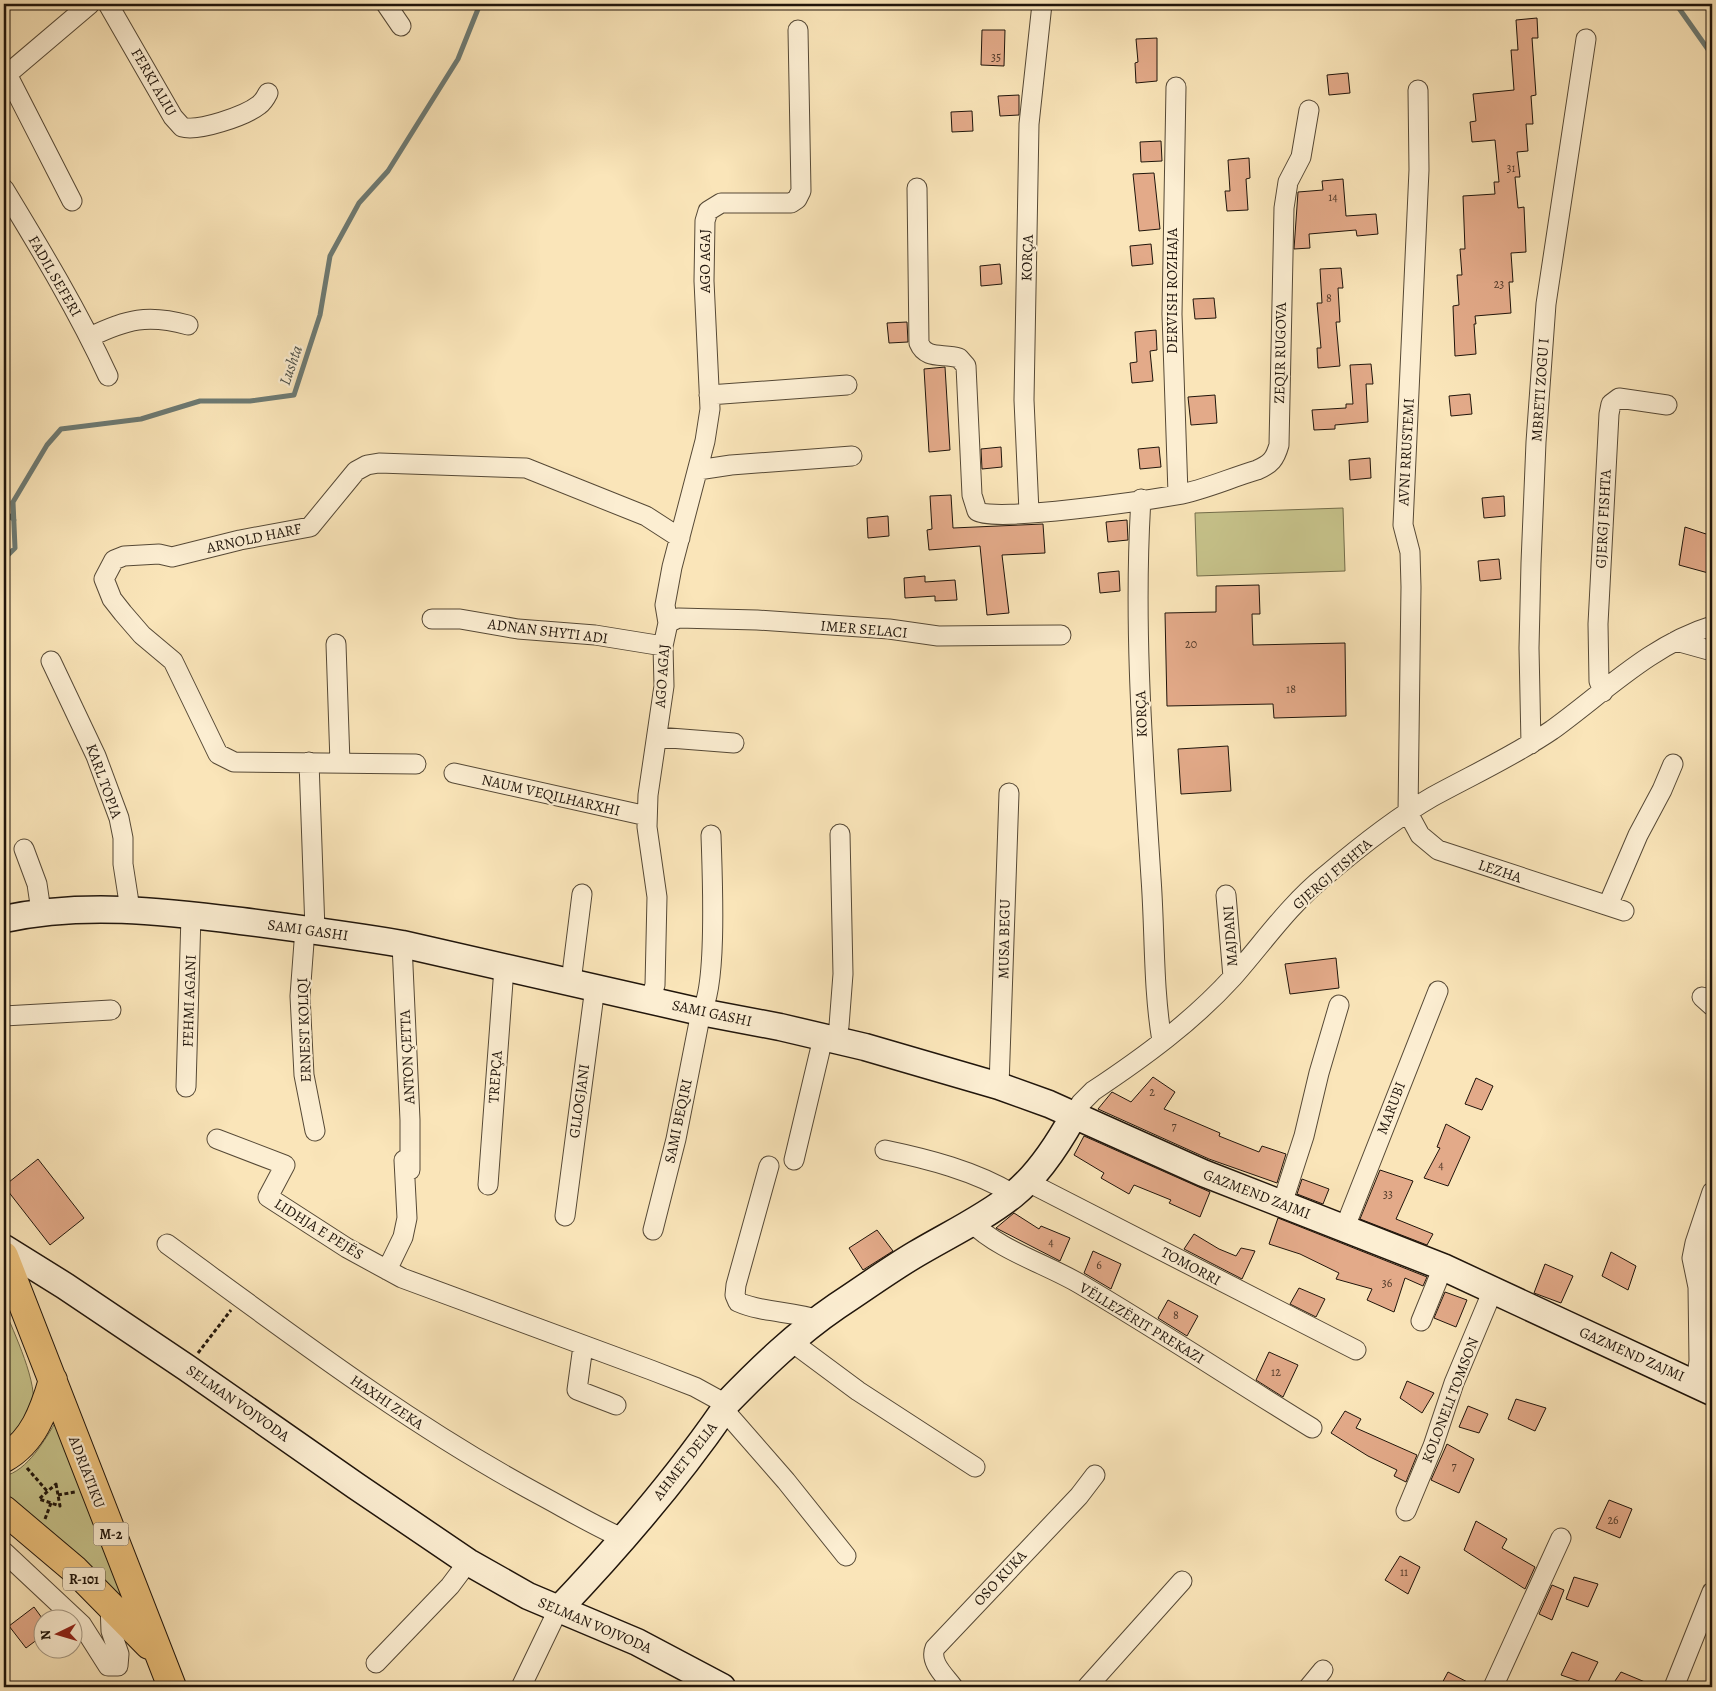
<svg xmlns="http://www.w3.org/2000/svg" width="1716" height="1691" viewBox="0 0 1716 1691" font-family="Alegreya,serif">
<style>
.green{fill:#c6c28a;stroke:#736c4a}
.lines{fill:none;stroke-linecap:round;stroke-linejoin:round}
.stream{stroke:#6d7a73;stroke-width:5}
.building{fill:#e3aa89;stroke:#20150b}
.street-casing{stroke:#564936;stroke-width:21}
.secondary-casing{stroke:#20150b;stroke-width:29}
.primary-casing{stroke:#20150b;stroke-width:30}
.path{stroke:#20150b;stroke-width:3;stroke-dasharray:4 2.5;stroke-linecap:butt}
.street{stroke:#fceed2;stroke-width:19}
.secondary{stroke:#fceed2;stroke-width:26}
.primary{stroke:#edc27c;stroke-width:28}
.labels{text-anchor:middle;stroke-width:4.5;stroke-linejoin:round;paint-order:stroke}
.number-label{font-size:12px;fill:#513a2a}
.shield{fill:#fceed2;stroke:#625647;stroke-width:1}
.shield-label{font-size:14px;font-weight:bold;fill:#20150b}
.street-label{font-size:15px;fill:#20150b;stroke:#fceed2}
.water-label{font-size:16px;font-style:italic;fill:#4d5048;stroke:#fceed2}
</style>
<rect width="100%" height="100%" fill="#fae5b9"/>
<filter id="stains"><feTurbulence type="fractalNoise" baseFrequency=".004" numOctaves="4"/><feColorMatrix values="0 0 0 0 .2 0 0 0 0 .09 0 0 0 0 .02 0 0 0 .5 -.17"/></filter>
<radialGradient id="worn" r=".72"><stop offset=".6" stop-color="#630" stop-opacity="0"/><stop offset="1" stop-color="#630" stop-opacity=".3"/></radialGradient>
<!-- green -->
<path class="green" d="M1343,508L1345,571L1197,576L1195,513Z
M4,1308C13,1331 40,1386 32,1409C28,1421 14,1434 4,1441Z
M57,1420L135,1628L4,1501V1476C28,1471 45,1439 57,1420Z"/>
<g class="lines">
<!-- stream -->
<path class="stream" d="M1676,4L1712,55
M4,511L14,520
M4,559L15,548L13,502L47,445L61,429L141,419L200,401H250L294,395L320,315L330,256L359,203L388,171L458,59L480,4"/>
</g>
<!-- building -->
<path class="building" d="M1537,18L1538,38H1532L1536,95L1531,96L1533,124H1526L1528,151L1517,152L1520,177H1515L1518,208L1524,207L1526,252L1511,253L1513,282H1509L1511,313L1475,316L1476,324H1474L1476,354L1455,356L1453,306L1459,305L1457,275H1462L1460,249H1465L1463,196L1495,194L1494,182H1499L1495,140L1472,142L1470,122L1476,121L1473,94L1514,90L1511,50H1518L1516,20Z
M982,30H1005L1004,66L981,65Z
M1157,38V81L1136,83L1135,63L1138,62L1136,39Z
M1348,73L1350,93L1329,95L1327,75Z
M1019,95V115L1000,116L998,96Z
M972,111L973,131L952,132L951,112Z
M1161,141L1162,161L1141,162L1140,142Z
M1249,158L1250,178L1246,179L1248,210L1227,211L1225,191H1230L1228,160Z
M1154,173L1160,229L1139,231L1133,174Z
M1343,179L1346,216L1376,214L1378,234L1357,236L1356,230L1309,234L1310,248L1294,249L1298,192L1323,190L1322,181Z
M1151,244L1153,264L1132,266L1130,246Z
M1000,264L1002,284L981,286L980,266Z
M1341,268L1343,288H1338L1340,322H1336L1340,366L1318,368L1317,348H1321L1317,303H1322L1320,269Z
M1214,298L1216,318L1195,319L1193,299Z
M907,322L908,342L889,343L887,323Z
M1156,330L1157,350L1150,351L1153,381L1132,383L1130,363L1137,362L1135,332Z
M1371,364L1373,384H1366L1368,422L1335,425V429L1314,430L1312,410L1346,408V404H1353L1350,365Z
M945,367L950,450L929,452L924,369Z
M1470,394L1472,414L1451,416L1449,396Z
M1215,395L1217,423L1191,425L1188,397Z
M1001,447L1002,467L982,469L981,449Z
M1159,447L1161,467L1140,469L1138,449Z
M1370,458L1371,478L1350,480L1349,460Z
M951,495L953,528L1043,524L1045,553L1002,555L1009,613L987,615L980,546L929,550L927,530L932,529L930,496Z
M1504,496L1505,516L1484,518L1482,498Z
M888,516L889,536L868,538L867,518Z
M1127,520L1128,540L1108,542L1106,522Z
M1685,527L1712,536V574L1679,565Z
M1499,559L1501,579L1480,581L1478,561Z
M1119,571L1120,591L1100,593L1098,573Z
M925,576V582L955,580L957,600L935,601V596L905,598L904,578Z
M1259,585L1260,614H1252L1253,645L1345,643L1346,716L1274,718L1273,704L1167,706L1165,613L1216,612V586Z
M1228,746L1231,791L1181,794L1178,749Z
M1336,958L1339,988L1290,994L1285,964Z
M1153,1077L1175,1092L1164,1109L1220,1133L1219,1136L1259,1152L1262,1146L1286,1154L1277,1183L1209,1159L1098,1109L1112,1092L1131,1102Z
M1476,1078L1493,1086L1482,1110L1465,1104Z
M1446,1124L1470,1137L1448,1186L1424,1178L1440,1148L1437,1147Z
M1084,1136L1210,1192L1200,1217L1169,1203L1171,1200L1134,1185L1129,1194L1101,1178L1104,1173L1074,1155Z
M38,1159L84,1218L50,1245L4,1186Z
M1380,1170L1413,1181L1396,1219L1433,1234L1427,1245L1360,1219Z
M1302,1179L1329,1189L1323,1204L1297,1194Z
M1014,1213L1039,1229L1041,1226L1070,1238L1060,1261L996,1228Z
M1278,1218L1427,1277L1423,1286L1405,1278L1394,1312L1367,1300L1372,1289L1336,1279L1339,1273L1300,1254L1269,1244Z
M877,1230L893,1251L863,1270L849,1248Z
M1194,1234L1219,1249L1236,1256L1241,1248L1255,1251L1242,1279L1184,1249Z
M1093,1251L1121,1264L1111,1289L1084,1273Z
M1611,1252L1636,1266L1628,1290L1602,1276Z
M1545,1264L1573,1276L1561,1303L1534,1293Z
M1299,1288L1325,1299L1316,1317L1290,1304Z
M1445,1292L1467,1300L1456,1327L1434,1318Z
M1168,1300L1198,1316L1187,1336L1158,1318Z
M1269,1352L1298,1365L1283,1397L1256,1380Z
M1407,1381L1434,1393L1422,1413L1400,1398Z
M1516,1399L1546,1408L1535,1431L1508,1419Z
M1468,1406L1488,1414L1479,1433L1459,1427Z
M1345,1411L1361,1419L1356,1428L1417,1455L1406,1482L1394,1476L1397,1470L1368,1456L1331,1433Z
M1447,1444L1474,1459L1459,1493L1431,1480Z
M1609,1500L1632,1509L1620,1538L1596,1528Z
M1476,1521L1507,1539L1502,1548L1535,1567L1525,1589L1464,1550Z
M1400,1556L1420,1567L1408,1594L1385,1580Z
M1574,1577L1598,1584L1588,1607L1566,1599Z
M1552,1585L1564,1590L1552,1620L1539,1614Z
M34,1607L42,1618V1636L26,1648L9,1626Z
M1572,1652L1598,1662L1587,1684L1561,1675Z
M1448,1672L1477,1687H1440Z
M1621,1672L1657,1687H1611Z"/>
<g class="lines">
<defs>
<path id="street" d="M108,4L173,117L182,127C198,132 245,116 259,105C263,102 266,97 268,93
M386,4L401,26
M7,74L72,201
M4,77L90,4
M1176,87L1172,314L1178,494
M1418,90L1419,170L1403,525L1410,552L1411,587L1408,813L1420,835L1438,850L1624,911
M917,188L919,343C926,360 943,353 959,358L966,366L972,495L977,511C993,523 1148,500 1177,495C1204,490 1230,478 1257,470C1271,464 1275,459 1279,445L1284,208L1288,182L1301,157L1309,110
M4,189C41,250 78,311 108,376
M90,337C127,319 148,314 188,325
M709,395L847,385
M698,470L731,465L852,456
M1141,499C1133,625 1143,753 1151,878C1155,932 1153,988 1162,1041
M1029,512L1024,400L1029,124L1042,4
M432,619H460L518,629L595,635L663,646
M668,623L678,618L757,620L889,629L938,636L1061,635
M1676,641L1712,651
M336,644L340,763
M51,661L96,756L119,818L123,838V864L130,909
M1603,692L1599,681L1598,624L1609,414L1611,404L1619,398L1667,405
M657,737L734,743
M1531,744L1529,648L1531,563L1536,442L1546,304L1586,39
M309,762L315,930
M416,764L234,762L218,754L173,661L142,635L123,613L112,599L104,579L114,560L124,556L159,554L172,557L240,540L310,527L356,471L367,465L379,463L526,468L646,516L680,538
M454,773L647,816
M24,849L37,884L41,911
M1226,895L1233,977
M1608,905L1638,835L1662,790L1673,764
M305,929L300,996L304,1075L315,1131
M402,944L410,1120V1170
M571,982L582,894
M1702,997L1712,1006
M650,1000L655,985L657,897L647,827L648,795L664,686L663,646L668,623L665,605L672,567L705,441L710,409L704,281L705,221L708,211L721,203H791L797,199L801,191L798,30
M4,1016L111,1010
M835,1040L839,1026L843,974L840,834
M999,1086L1009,793
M186,1087L191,915
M1073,1117L1081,1103L1093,1091C1144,1057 1192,1022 1233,977C1263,943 1289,905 1325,876C1358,848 1394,819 1432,797C1472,775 1514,756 1552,730C1602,694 1652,644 1712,626
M217,1139L285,1165L268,1197L347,1248L402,1278L651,1370L695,1387L726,1404
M885,1150C928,1159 975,1171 1013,1194
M794,1160L823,1038
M769,1166L736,1285L735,1295L738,1302C763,1313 792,1311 818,1320
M1026,1181L1356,1350
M488,1185L504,968
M1282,1204L1304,1136L1319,1073L1339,1005
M565,1216L595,987
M971,1222C999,1250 1046,1264 1080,1284C1158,1330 1234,1380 1312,1428
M1345,1227L1438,991
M653,1230L676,1139L701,1012C718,986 712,870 711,835
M167,1244C289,1333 408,1424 542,1496C568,1510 595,1526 622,1538
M387,1270L403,1237L407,1218L404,1160
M1698,1284L1712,1240
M1421,1321L1443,1267
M792,1342L858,1391L975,1467
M583,1346L577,1390L616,1405
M1696,1382L1699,1361L1698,1287L1692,1258L1695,1243L1712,1192
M724,1410L786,1481L846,1556
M1406,1511L1433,1446L1454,1383L1493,1290
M4,1552L82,1625L108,1666H118L119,1654L111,1631L110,1605
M376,1663L450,1586L468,1562
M521,1687L558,1610
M953,1687C945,1676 929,1662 935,1648L1079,1496L1095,1475
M1087,1687L1182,1581
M1309,1687L1323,1670
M1493,1687L1561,1538
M1674,1687L1712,1592"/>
<path id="secondary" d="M4,919C83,902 161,911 241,921C295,928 349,935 402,944L701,1012L780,1027L865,1047L999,1086L1049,1104L1203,1173L1443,1267L1712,1392
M4,1248L65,1286L187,1368L356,1486L468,1562L528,1596L637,1642L722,1687
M558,1610C618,1547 675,1481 724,1410L726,1404C761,1368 796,1334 837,1306C863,1289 889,1270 916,1254C948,1235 984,1218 1013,1195C1038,1175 1058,1144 1073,1117"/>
<path id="primary" d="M4,1256L172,1687
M4,1458C33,1442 44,1411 53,1380
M4,1510L75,1570L149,1645"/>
</defs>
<!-- street casing -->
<use href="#street" class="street-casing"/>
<!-- secondary casing -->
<use href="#secondary" class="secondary-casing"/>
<!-- primary casing -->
<use href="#primary" class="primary-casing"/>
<!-- path -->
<path class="path" d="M198,1353L231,1310
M4,1363L7,1384L4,1393
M27,1468L47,1491
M56,1484L60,1506L39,1499Z
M58,1495L75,1492
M45,1519L51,1503"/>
<!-- street -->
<use href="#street" class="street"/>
<!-- secondary -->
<use href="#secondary" class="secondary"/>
<!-- primary -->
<use href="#primary" class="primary"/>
</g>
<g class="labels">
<!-- number labels -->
<g class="number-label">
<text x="996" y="61">35</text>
<text x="1511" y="172">31</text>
<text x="1333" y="201">14</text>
<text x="1499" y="288">23</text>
<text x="1329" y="302">8</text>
<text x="1191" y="648">20</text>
<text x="1291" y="693">18</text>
<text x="1152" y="1096">2</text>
<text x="1174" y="1130">7</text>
<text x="1441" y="1169">4</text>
<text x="1388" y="1198">33</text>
<text x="1051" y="1246">4</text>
<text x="1099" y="1269">6</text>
<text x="1387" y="1287">36</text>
<text x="1176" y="1319">8</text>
<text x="1276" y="1376">12</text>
<text x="1454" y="1470">7</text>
<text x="1613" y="1524">26</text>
<text x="1404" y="1576">11</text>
</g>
<!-- shield labels -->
<g class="shield">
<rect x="93.5" y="1522.5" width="35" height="23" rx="4"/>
<rect x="63" y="1567.5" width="42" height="23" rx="4"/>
</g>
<g class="shield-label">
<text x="111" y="1539">M-2</text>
<text x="84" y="1584">R-101</text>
</g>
<!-- street labels -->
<g class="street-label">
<text transform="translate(154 82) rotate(60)" y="5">FERKI ALIU</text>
<text transform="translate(1027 258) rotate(-88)" y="5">KORÇA</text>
<text transform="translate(705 261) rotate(-90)" y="5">AGO AGAJ</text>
<text transform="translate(55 276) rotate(60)" y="5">FADIL SEFERI</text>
<text transform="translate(1172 291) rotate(-90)" y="5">DERVISH ROZHAJA</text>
<text transform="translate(1280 353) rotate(-89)" y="5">ZEQIR RUGOVA</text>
<text transform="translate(1540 390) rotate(-86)" y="5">MBRETI ZOGU I</text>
<text transform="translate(1406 452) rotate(-87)" y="5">AVNI RRUSTEMI</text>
<text transform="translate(1603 519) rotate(-87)" y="5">GJERGJ FISHTA</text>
<text transform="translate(254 538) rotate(-12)" y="5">ARNOLD HARF</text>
<text transform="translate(864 629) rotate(5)" y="5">IMER SELACI</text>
<text transform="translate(548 631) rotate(7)" y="5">ADNAN SHYTI ADI</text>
<text transform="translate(662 676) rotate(-86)" y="5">AGO AGAJ</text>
<text transform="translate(1141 714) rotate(-92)" y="5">KORÇA</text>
<text transform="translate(104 781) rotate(70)" y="5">KARL TOPIA</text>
<text transform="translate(551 795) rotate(13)" y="5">NAUM VEQILHARXHI</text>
<text transform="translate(1500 871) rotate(18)" y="5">LEZHA</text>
<text transform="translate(1332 874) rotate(-41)" y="5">GJERGJ FISHTA</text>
<text transform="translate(308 930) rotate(8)" y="5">SAMI GASHI</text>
<text transform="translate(1230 936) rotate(-94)" y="5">MAJDANI</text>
<text transform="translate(1004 939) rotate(-89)" y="5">MUSA BEGU</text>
<text transform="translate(189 1001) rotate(-88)" y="5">FEHMI AGANI</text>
<text transform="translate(712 1013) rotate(12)" y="5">SAMI GASHI</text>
<text transform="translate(304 1030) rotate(-92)" y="5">ERNEST KOLIQI</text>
<text transform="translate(407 1057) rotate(-93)" y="5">ANTON ÇETTA</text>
<text transform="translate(495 1077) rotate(-86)" y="5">TREPÇA</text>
<text transform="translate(579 1101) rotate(-82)" y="5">GLLOGJANI</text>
<text transform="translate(1391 1108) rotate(-69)" y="5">MARUBI</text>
<text transform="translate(678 1121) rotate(-78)" y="5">SAMI BEQIRI</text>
<text transform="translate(1257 1194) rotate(21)" y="5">GAZMEND ZAJMI</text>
<text transform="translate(319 1229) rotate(32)" y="5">LIDHJA E PEJËS</text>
<text transform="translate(1191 1266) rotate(28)" y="5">TOMORRI</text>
<text transform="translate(1142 1323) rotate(31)" y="5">VËLLEZËRIT PREKAZI</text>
<text transform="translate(1632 1354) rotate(24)" y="5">GAZMEND ZAJMI</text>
<text transform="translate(1450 1400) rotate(-69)" y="5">KOLONELI TOMSON</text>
<text transform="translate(387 1402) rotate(34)" y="5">HAXHI ZEKA</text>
<text transform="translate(238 1403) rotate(35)" y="5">SELMAN VOJVODA</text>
<text transform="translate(685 1461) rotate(-52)" y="5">AHMET DELIA</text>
<text transform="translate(87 1472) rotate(69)" y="5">ADRIATIKU</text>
<text transform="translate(1000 1578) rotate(-47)" y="5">OSO KUKA</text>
<text transform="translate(595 1625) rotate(23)" y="5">SELMAN VOJVODA</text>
</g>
<!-- water labels -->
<g class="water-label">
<text transform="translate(290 365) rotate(-71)" y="6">Lushta</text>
</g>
</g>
<!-- margin -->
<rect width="1716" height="1691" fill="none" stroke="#fae5b9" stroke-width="20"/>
<rect x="5" y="5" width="1706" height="1681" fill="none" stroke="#20150b" stroke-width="2.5"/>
<rect x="10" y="10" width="1696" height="1671" fill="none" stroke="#20150b"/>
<!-- north arrow -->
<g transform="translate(58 1634) rotate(265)"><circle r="24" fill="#fceed2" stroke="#a49782"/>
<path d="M0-4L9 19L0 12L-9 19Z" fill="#8f2418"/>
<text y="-8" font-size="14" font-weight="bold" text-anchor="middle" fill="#20150b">N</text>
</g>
<rect width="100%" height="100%" filter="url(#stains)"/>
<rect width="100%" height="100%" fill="url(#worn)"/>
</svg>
